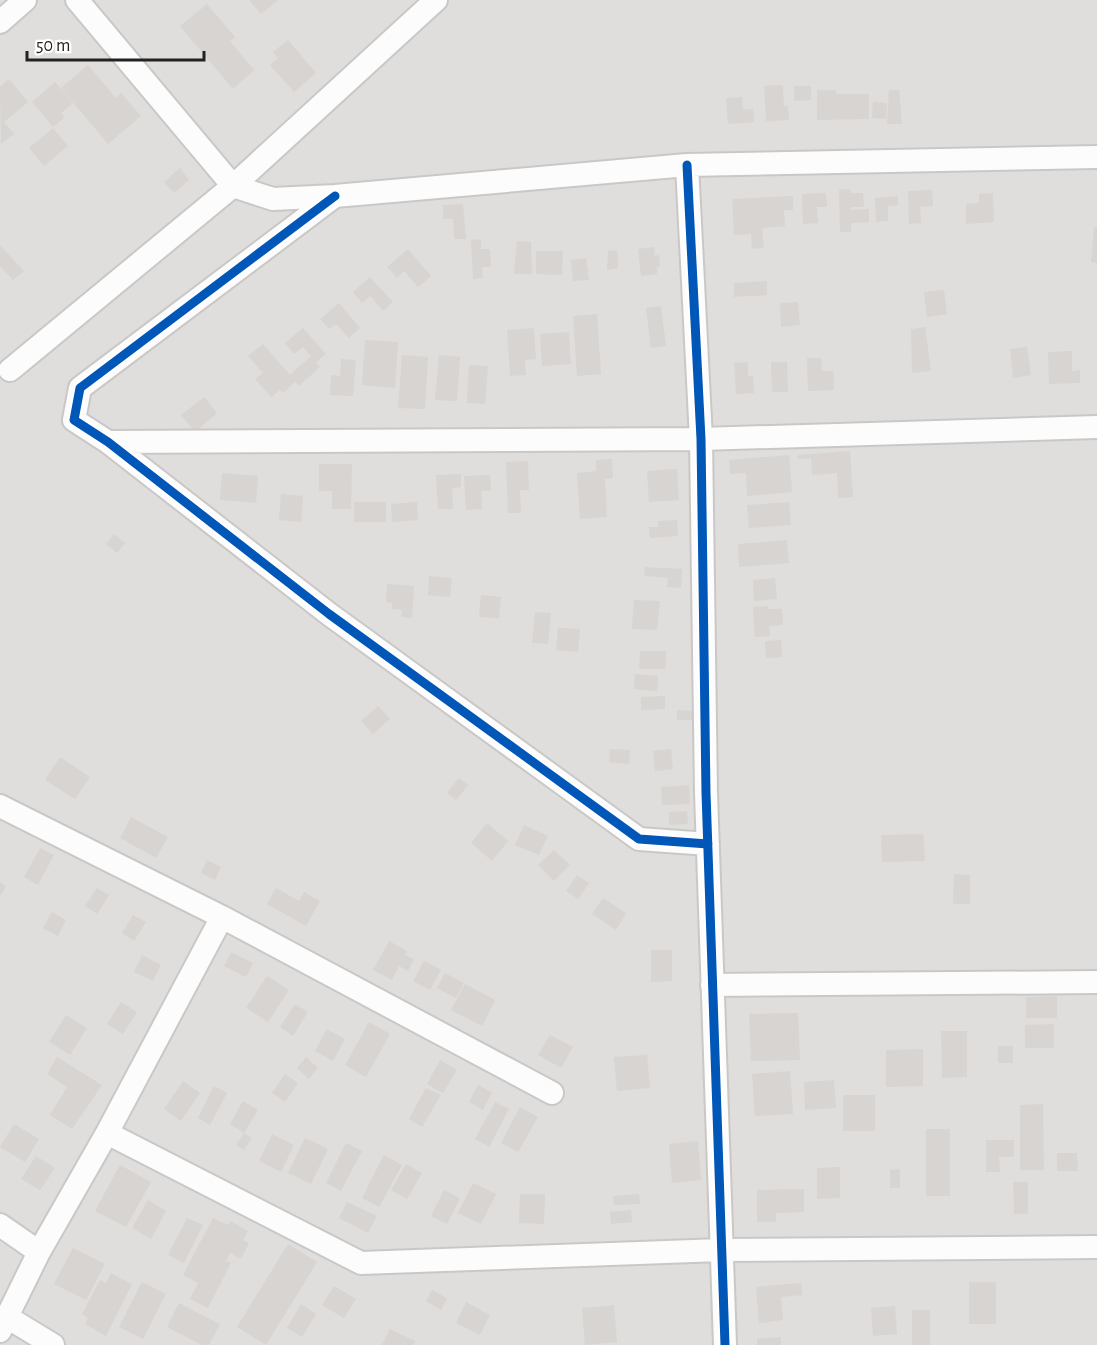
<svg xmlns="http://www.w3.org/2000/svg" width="1097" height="1345" viewBox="0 0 1097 1345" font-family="'Alegreya Sans',sans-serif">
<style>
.residential{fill:#dfdedc}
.building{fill:#d7d4d2}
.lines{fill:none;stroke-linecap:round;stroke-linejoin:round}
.minor-casing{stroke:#c9c8c7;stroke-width:26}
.minor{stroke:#fdfcfc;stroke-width:22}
.cycleway-casing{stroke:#fff;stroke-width:13}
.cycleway{stroke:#0057b8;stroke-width:9}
</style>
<rect width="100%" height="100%" fill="#f0eeeb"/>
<!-- residential -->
<path class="residential" d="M0,0H1097V1345H0Z"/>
<!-- building -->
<path class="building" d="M249,0H278L261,14Z
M207,4L235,37L230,41L254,70L233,89L180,26Z
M288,40L316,73L294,92L270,65L278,58L273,52Z
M88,65L116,98L121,93L141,116L108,144L61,88Z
M9,79L28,102L4,122L14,134L1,144L0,87Z
M55,82L73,103L61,113L65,117L53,127L32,102Z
M783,85L784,106H788L789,120L766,121L764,86Z
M794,86H811V100L794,101Z
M817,90H836V94H869V119L817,120Z
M889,90H899L902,124H887Z
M742,97L743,110L753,109L754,122L728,124L726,98Z
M873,102L887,103L886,119L872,118Z
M53,128L68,146L44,166L29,148Z
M180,168L189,180L174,193L164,182Z
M850,189V193H863L864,207H851L850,210L869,209V222L851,223V232H840L839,190Z
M932,190L933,206L920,207L921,223L909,224L908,191Z
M826,193L827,207H817L818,223L803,224L802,194Z
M993,193L994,222L966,224V204L979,203V194Z
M793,196V210H784L785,226L762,228L764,248L752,249L751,234L734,235L732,199Z
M898,196V205L888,206V221L876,222L875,198Z
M463,204L466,239H454L453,219H443V205Z
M1094,227H1097V263L1091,262Z
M481,239V249H490L491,267H482L483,278L473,279L471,240Z
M517,241L531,242L532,274H514Z
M0,245L24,271L13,280L0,266Z
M654,247L655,256L659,255L660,267H657V274L641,276L638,249Z
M408,249L431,276L418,287L404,271L397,278L387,267Z
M617,250L618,268L607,270L608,251Z
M536,251H563L562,275L536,274Z
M586,258L589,280L573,281L571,260Z
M370,277L393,302L383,311L370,296L362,303L353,292Z
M767,281V295L734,297V283Z
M944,290L947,314L927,317L924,292Z
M798,302L800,325L781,327L780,303Z
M339,303L360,328L349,338L336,324L329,329L320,319Z
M661,306L666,346L651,348L646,308Z
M597,314L601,374L577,376L573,316Z
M925,327L931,371L912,373L911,329Z
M303,328L326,354L316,362L320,367L299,386L295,382L283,393L280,390L271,397L255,379L263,373L248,356L263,344L290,375L311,356L303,347L294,354L285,343Z
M534,328L536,359L525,360L526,375L510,376L507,330Z
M569,332L571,364L542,366L540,334Z
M365,340L398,342L395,388L362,385Z
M1027,347L1031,375L1013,378L1010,349Z
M1072,351V371L1080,370V383L1049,384L1048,352Z
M402,355L428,357L425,409L398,408Z
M439,355L460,357L457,401L435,400Z
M807,358H821L822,371H833L834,390L808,391Z
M341,359L356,360L353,396L330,395L331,375L340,376Z
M748,362V376H753L754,393L736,394L734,363Z
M771,362H787L788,392H772Z
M469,365L488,366L485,404L467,403Z
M204,397L217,413L195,432L181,415Z
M850,451L853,497L838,498L837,473L812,475L811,458L798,459V455Z
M789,455L792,492L747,496L746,473L730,474L729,460Z
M612,459L613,478L605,479L607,517L580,519L577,473L596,471V460Z
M528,461L529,490H520L521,513H508L506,462Z
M319,464H352L351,509H332V491H319Z
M677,469L679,500L649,502L647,471Z
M222,473L258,476L256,503L220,500Z
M461,474V487L452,488L453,509H438L436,475Z
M490,475L491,490L481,491L482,509L466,510L464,476Z
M281,494L303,496L301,522L279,520Z
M354,502H386V522H354Z
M417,502L418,520L392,522L391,504Z
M789,502L791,525L749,528L747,505Z
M677,520L678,536L650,538L649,527H658V521Z
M114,534L125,543L117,553L106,544Z
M787,540L789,563L739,567L738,544Z
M645,567L682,569L681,588L667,587L668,578L644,576Z
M429,576L452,578L450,597L428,595Z
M775,578L777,599L754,601L753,580Z
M387,584L414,586L412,618L401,617L402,610L392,609V603L386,602Z
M481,595L501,597L499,618L479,617Z
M634,600L660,601L657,630L632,629Z
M768,606V609H782L783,625L769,626L770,636L755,637L753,607Z
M535,612L551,613L548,644L532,643Z
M558,628L580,629L578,652L556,650Z
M781,640L782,657L766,658L765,641Z
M640,651H666L665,669H639Z
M635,674L658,676L657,691L634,689Z
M665,696V709L641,710V697Z
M378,706L390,719L373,734L361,721Z
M677,710L692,711V720H677Z
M610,749L630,750L629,764L609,762Z
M671,749L673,769L655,771L653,751Z
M60,757L90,777L75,799L45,780Z
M459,778L468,785L456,800L447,793Z
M689,785L690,804L662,805L661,787Z
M687,811L688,824L669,825V812Z
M131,817L168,837L156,858L120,838Z
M487,823L508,841L492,861L471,843Z
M524,825L548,836L539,855L515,845Z
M923,834L925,861L882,862L881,835Z
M40,848L54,855L38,885L24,877Z
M554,850L570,865L554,881L538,865Z
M207,860L221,867L215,880L201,873Z
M954,874L970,875V904H953Z
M577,875L589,883L578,899L566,891Z
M0,882L6,886L0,896Z
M97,888L109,895L97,914L85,906Z
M276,888L299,901L304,892L320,901L306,926L267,904Z
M603,898L626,913L616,930L592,914Z
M52,912L66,920L58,936L43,928Z
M133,915L146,922L134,941L122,933Z
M389,941L407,951L405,955L414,959L408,971L399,966L392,980L373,970Z
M651,950H672V981L651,982Z
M231,952L253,963L246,977L224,966Z
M142,955L161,965L153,981L134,972Z
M424,961L441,970L430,990L413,981Z
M445,973L464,983L456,998L437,988Z
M267,976L289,990L268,1022L246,1008Z
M465,984L495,1000L482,1026L451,1010Z
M1057,996V1018H1026V997Z
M121,1002L137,1012L123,1034L107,1024Z
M295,1004L308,1012L293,1036L280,1027Z
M798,1013L800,1060L751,1061L749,1014Z
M66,1015L87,1028L70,1055L49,1042Z
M369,1022L390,1034L366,1077L345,1065Z
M1054,1024V1048H1025V1025Z
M327,1029L345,1039L333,1061L315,1051Z
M941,1031H967V1077L942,1078Z
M550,1035L573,1047L561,1068L538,1055Z
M998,1046H1013V1063H998Z
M923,1049V1086L886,1087V1050Z
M647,1055L650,1088L617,1091L614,1057Z
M57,1057L102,1085L72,1129L50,1115L67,1087L47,1074Z
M306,1057L318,1068L309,1079L297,1068Z
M440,1060L457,1070L443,1093L427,1084Z
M790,1071L793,1114L755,1116L752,1074Z
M285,1074L298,1083L285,1102L272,1093Z
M834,1080L836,1108L805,1110L804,1082Z
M183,1081L200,1093L181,1121L164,1109Z
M478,1085L492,1093L483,1110L469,1102Z
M214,1086L227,1093L210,1125L198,1118Z
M426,1088L441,1095L422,1127L409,1119Z
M843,1095H875V1131H843Z
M243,1101L258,1110L244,1133L230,1124Z
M495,1102L509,1109L489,1147L475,1139Z
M1043,1104L1044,1170H1020V1105Z
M520,1107L538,1117L518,1152L501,1143Z
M14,1124L39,1139L25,1162L0,1147Z
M926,1129H950V1196H926Z
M244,1133L252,1138L244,1150L236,1145Z
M272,1134L294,1145L281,1172L259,1161Z
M305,1138L328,1149L311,1184L288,1173Z
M986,1140H1014V1157H999L1000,1172H986Z
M698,1141L701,1180L672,1183L669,1144Z
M346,1143L362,1151L341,1191L326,1183Z
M1057,1153H1077L1078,1171H1057Z
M384,1155L402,1165L379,1207L362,1198Z
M36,1156L55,1168L40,1190L21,1179Z
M406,1164L422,1173L407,1199L391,1190Z
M120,1165L151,1182L126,1227L95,1211Z
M840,1167V1198L817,1199V1168Z
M900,1169V1188H890V1170Z
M1013,1182H1028V1214H1014Z
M473,1183L496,1194L481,1224L458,1213Z
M804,1189V1212L776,1213V1222H757V1190Z
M444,1190L460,1198L447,1224L431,1216Z
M520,1194H545L544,1224L519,1223Z
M639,1194L640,1204L614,1205L613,1196Z
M148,1200L166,1211L151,1239L132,1228Z
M347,1202L377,1216L368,1233L339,1218Z
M631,1210L632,1222L611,1224L610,1212Z
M187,1218L203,1225L184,1263L168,1255Z
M213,1218L228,1225L231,1221L248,1231L243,1240L249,1243L241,1259L230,1253L226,1261L231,1263L208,1308L190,1299L198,1283L183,1275Z
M288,1244L317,1262L266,1345L237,1327Z
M73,1248L105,1264L86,1300L54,1284Z
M111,1273L132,1284L106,1336L85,1324L88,1318L82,1314L100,1280L106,1283Z
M142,1282L166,1294L143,1339L119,1327Z
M969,1282H996V1324H969Z
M801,1283L802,1295L781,1297L783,1320L759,1323L756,1287Z
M334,1286L356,1299L344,1318L322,1305Z
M432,1290L447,1298L441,1310L426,1301Z
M466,1302L490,1315L480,1335L456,1323Z
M179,1303L220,1324L209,1345H202L167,1327Z
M301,1304L316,1314L302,1337L287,1328Z
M614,1305L617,1342L585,1345L582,1308Z
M895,1306L897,1334L873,1336L871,1308Z
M912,1310H930V1345H912Z
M390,1329L415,1341L413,1345H382Z
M781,1337V1345H757V1339Z"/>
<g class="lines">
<defs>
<path id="minor" d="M77,0L233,186L273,199L335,196L687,165L1097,157
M0,22L25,0
M687,165L701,439L706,793L725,1345
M335,196L80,388L74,420L108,442L329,614L639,839L708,844
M10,370L233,186L436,0
M108,442L701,439L1097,427
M0,806L222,917L552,1093
M712,985L1097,982
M107,1133L361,1263L721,1250L1097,1247
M0,1225L39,1252
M7,1317L53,1345
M0,1331L39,1252L107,1133L222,917"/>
</defs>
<!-- minor casing -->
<use href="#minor" class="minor-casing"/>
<!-- minor -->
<use href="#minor" class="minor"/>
<defs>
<path id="cycleway" d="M687,165L701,439L706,793L725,1345
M335,196L80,388L74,420L108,442L329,614L639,839L708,844"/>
</defs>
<!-- cycleway casing -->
<use href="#cycleway" class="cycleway-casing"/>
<!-- cycleway -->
<use href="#cycleway" class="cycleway"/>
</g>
<!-- scale -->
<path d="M27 51v9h177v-9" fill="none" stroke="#222222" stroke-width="3"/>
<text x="36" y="51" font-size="18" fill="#222222" stroke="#ffffff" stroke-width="4.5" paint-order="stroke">50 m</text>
</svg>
